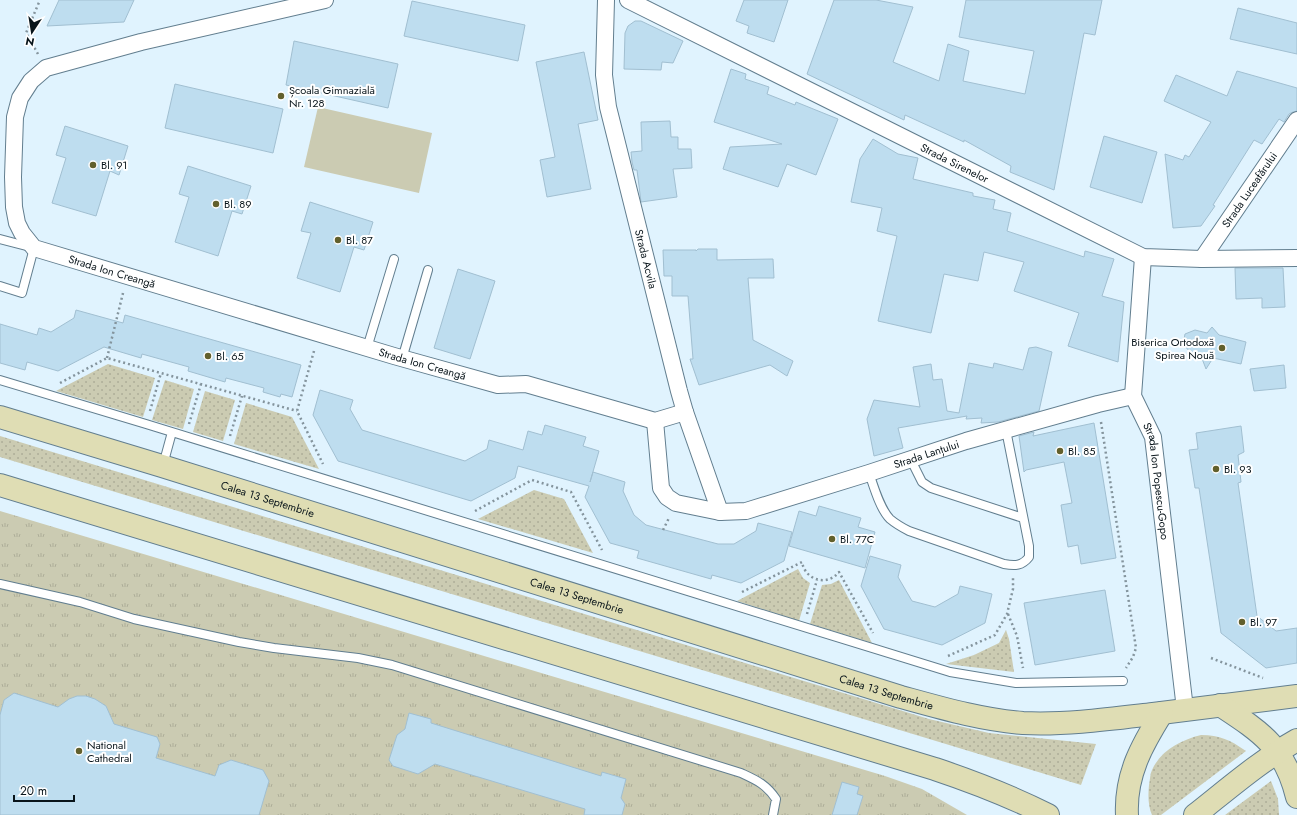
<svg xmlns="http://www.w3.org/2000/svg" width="1297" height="815" viewBox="0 0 1297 815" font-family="Jost,sans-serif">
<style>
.grass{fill:url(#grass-dots)}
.park{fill:url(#park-tufts)}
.pitch{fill:#cbcbb2}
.building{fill:#beddef;stroke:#a1bfd1}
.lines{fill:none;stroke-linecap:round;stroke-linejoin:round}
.lane-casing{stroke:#627e8f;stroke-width:10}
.street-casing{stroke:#627e8f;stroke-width:18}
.secondary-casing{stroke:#627e8f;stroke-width:24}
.path{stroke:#84949d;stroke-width:2.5;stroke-dasharray:2 3;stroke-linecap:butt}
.lane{stroke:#fff;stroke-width:8}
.street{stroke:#fff;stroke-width:16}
.secondary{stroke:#dfddb4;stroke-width:22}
.poi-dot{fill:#62602d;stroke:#fff;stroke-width:1.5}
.labels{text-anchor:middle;stroke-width:4;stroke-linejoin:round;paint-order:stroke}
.poi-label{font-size:11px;fill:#08141a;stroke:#fff;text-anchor:start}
.street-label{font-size:11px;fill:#08141a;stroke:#fff}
</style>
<defs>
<pattern id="grass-dots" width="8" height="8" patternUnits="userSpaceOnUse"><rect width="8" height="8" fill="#cbcbb2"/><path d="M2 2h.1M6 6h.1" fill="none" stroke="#adad98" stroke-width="1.8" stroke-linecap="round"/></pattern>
<pattern id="park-tufts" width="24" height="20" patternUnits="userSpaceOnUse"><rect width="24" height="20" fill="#cbcbb2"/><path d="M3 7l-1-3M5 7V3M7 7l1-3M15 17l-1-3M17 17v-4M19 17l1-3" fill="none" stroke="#adad98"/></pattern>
</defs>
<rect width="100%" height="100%" fill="#e0f3fe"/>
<!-- grass -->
<path class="grass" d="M108,364L155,378L143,417L56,391Z
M165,380L194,389L183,429L152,420Z
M205,391L235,400L223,441L193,432Z
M246,403L292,417L319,469L234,444Z
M0,436L929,719L989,733L1096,744L1081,785L0,457Z
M534,490L564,499L593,553L478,519Z
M798,569L803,578L810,583L799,621L737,601Z
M839,580L872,643L810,624L822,585L831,584Z
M1006,630L1009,639L1014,672L946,664L974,655L999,643Z
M1201,735C1220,735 1230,740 1246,751L1161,815H1152C1148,806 1148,795 1149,785C1150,780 1150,774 1152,770C1161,750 1181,740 1201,735Z
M1271,781L1278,799L1279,815H1225Z"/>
<!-- park -->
<path class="park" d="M0,511L885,776L922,789L967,815H0Z"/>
<!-- pitch -->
<path class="pitch" d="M318,107L432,133L419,193L304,167Z"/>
<!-- building -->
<path class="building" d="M59,0H134L124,22L47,26Z
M744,0H788L774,42L747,33L749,26L736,21Z
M834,0H876L913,7L893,62L939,81L948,44L969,51L963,81L1025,94L1034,51L959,37L966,0H1102L1095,35L1084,33L1054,190L1010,172L1011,166L964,140V142L905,115L904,120L807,74Z
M412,1L525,25L518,61L404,36Z
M1238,8L1297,23V54L1230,39Z
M635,21H641L683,41L673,63L662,62L661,70L624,69L625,33L628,26Z
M294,41L398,64L388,108L286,85Z
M584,52L598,120L578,124L591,189L547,197L540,160L555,157L536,62Z
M731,69L746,74L745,79L769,87L767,94L795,105L796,102L838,119L816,175L787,164L778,187L723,169L730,147L782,144L714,122Z
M1237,71L1297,88V111L1293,112L1289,114L1284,122L1279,119L1262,144L1254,140L1213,205L1215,206L1201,226L1173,228L1165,154L1183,160L1185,155L1189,157L1211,122L1164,101L1176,75L1227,96Z
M175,84L283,109L273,153L165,128Z
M670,121L671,137H678V149H691L692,168L673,169L677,197L641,202L637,170H634L632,162L631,152L642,151L641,122Z
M65,126L128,146L119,175L110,171L96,216L52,203L66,158L56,155Z
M1104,136L1157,152L1142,203L1090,187Z
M873,139L898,154L918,158L913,179L973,193V196L995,200L993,209L1011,213L1007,231L1084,257L1085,251L1114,259L1102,296L1124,302L1118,362L1068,346L1079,313L1014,291L1024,262L984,252L978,281L944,274L931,333L878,321L897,236L877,231L882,208L851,202L860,159Z
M188,166L251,186L242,214L232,211L218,256L175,242L189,197L179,194Z
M310,202L373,222L364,250L354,247L340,292L297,278L311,233L301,231Z
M698,249H717V260L773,259L774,278H748L753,340L793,361L787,376L770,365L699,385L690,359H693L688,296H672V276H664L663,250H696V251Z
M1235,268H1283L1285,307L1262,308V298L1236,299Z
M458,269L495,281L470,359L434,348Z
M76,310L123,323L125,315L301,365L292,397L281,394L280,397L263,392L264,388L226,378L225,382L188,371L189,367L142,354L141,358L104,347L58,371L27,362L25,370L0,363V324L37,335L39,328L51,332L74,318Z
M1212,327L1219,335L1246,342L1241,364L1213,358L1206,369L1201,356L1191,353L1183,344L1185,334L1195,330L1207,333Z
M1036,347L1052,352L1039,411L998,422L981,423L982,418L966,419L967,416L898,428L903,448L874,456L867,419L874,400L920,407L913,367L931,364L933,380L942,379L947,411L959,413L969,363L993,368L994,363L1023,370L1029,348Z
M1284,365L1286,388L1254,391L1250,369Z
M320,390L353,400L350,409L362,430L465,461L487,449L489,440L523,450L528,431L542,435L545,425L586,437L583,446L599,451L590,482L593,472L625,482L623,491L634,515L646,525L718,544H734L756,531L758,523L792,532L784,561L741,583L712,575L711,579L637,558L639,551L610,543L585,497L589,486L518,466L515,478L471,501L338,461L313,415Z
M1094,423L1116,558L1081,564L1078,545L1068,547L1061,505L1072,503L1064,462L1026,470L1024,472L1019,436L1034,432L1033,436Z
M1241,426L1244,452L1238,455L1241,482L1238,483L1257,616L1276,631L1297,628V663L1266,668L1221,633L1199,488H1195L1189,450L1198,449L1196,433Z
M819,506L861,518L858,527L875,532L865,568L789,546L799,511L816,516Z
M870,556L901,565L898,577L912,601L935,607L958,594L960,586L992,594L985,623L942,645L884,629L861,586Z
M1105,590L1115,651L1035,665L1024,603Z
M14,693L58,707L69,699L77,696H86L95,699L106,706L114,724L157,737L160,744L156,758L215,776L219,765L231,760L263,770L269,781L259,815H0V715L4,700Z
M409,713L431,719V723L601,776L602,772L626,779L621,798L625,804L622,815H584L585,809L435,764L418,774L393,766L389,760L397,735L405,729Z
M842,782L859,787L857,794L863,796L857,815H832Z"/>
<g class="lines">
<defs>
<path id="lane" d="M0,239L34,248L22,293L0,286
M367,348L394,259
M402,359L428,270
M0,380L146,424L950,672L1016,683L1123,681
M911,460L922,482L931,488L1023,518
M163,465L172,432
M869,473C874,487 880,509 890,519C896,524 903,528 909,531L1004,564C1015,566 1022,566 1029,557V546L1006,430
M0,584L80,602L134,619L239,642L274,648L358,658L392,665L741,773C756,780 766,784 776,799L773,815"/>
<g id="street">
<path id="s1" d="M325,0L141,42L46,68L31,81L20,98L15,117L13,177L14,207L17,223L22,233L34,248L394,356L498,385L526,384L655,421L685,412"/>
<path id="s2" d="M606,0L604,75L608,107L679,391L685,412L720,512"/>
<path id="s3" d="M628,0L1143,257L1202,259L1297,258"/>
<path id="s4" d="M1143,257L1133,396L1153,437L1185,709"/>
<path id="s5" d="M1202,259L1297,120"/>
<path id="s6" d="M655,421L661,488L667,497L676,503L720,512L746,511L869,473L966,441L1098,404L1133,396"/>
</g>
<g id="secondary">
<path id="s7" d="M0,417L162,466L901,697C941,708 982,720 1023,723C1066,725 1110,719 1153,714C1201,708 1249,702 1297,696"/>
<path d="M0,485L935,769C974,782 1012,797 1048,815"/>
<path d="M1220,705C1261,732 1285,747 1297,797"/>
<path d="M1127,815C1125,775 1142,745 1162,713"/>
<path d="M1195,815C1228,789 1260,761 1297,740"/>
</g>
</defs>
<!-- lane casing -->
<use href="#lane" class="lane-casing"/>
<!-- street casing -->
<use href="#street" class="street-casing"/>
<!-- secondary casing -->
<use href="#secondary" class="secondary-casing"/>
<!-- path -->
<path class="path" d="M38,54L26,33L40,0
M314,351L297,411L323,464
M107,358L123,293
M60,383L107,358L297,411
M150,411L161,373
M1101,422L1136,648L1133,657L1126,668
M189,424L201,384
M230,436L242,396
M475,511L532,480L571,492L602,550
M663,530L669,518
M742,592L802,562C805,580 827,587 839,572L873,633
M807,614L817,580
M1008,614L1017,636L1023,668
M948,656L995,635L1007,614L1013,589V578
M1211,658L1263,678"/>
<!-- lane -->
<use href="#lane" class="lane"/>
<!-- street -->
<use href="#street" class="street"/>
<!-- secondary -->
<use href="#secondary" class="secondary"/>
</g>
<!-- markers -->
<g class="poi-dot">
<circle cx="281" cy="96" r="4"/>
<circle cx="93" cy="165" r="4"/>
<circle cx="216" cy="204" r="4"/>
<circle cx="338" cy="240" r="4"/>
<circle cx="1222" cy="348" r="4"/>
<circle cx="208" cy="356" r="4"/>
<circle cx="1060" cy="451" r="4"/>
<circle cx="1216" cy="469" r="4"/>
<circle cx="832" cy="539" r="4"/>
<circle cx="1242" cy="622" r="4"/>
<circle cx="79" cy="751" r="4"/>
</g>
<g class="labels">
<!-- poi labels -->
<g class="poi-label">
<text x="289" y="94">Școala Gimnazială<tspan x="289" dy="13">Nr. 128</tspan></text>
<text x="101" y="169">Bl. 91</text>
<text x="224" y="208">Bl. 89</text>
<text x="346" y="244">Bl. 87</text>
<text x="1214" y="346" text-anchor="end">Biserica Ortodoxă<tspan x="1214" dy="13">Spirea Nouă</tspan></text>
<text x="216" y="360">Bl. 65</text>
<text x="1068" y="455">Bl. 85</text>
<text x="1224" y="473">Bl. 93</text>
<text x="840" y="543">Bl. 77C</text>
<text x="1250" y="626">Bl. 97</text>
<text x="87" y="749">National<tspan x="87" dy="13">Cathedral</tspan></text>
</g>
<!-- street labels -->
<g class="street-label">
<text dy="4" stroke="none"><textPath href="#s3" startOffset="365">Strada Sirenelor</textPath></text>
<text dy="4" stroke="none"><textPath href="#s5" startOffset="84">Strada Luceafărului</textPath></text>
<text dy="4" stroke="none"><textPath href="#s2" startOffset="264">Strada Acvila</textPath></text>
<text dy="4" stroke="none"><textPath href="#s1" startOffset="565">Strada Ion Creangă</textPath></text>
<text dy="4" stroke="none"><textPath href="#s1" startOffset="889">Strada Ion Creangă</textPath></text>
<text dy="4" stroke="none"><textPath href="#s6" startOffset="349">Strada Lanțului</textPath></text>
<text dy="4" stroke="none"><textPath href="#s4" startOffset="229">Strada Ion Popescu-Gopo</textPath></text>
<text dy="4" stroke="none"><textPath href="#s7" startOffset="280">Calea 13 Septembrie</textPath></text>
<text dy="4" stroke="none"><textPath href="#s7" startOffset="604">Calea 13 Septembrie</textPath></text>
<text dy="4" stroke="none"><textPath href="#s7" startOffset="928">Calea 13 Septembrie</textPath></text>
</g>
</g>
<!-- north arrow -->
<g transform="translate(32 32) rotate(192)" stroke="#ffffff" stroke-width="3" paint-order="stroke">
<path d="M0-3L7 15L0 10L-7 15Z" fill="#08141a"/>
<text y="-6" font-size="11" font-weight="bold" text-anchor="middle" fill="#08141a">N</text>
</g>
<!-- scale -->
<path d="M14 795v6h60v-6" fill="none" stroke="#08141a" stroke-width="2"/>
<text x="20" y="795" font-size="12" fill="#08141a" stroke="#ffffff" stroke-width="3" paint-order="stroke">20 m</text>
</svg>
